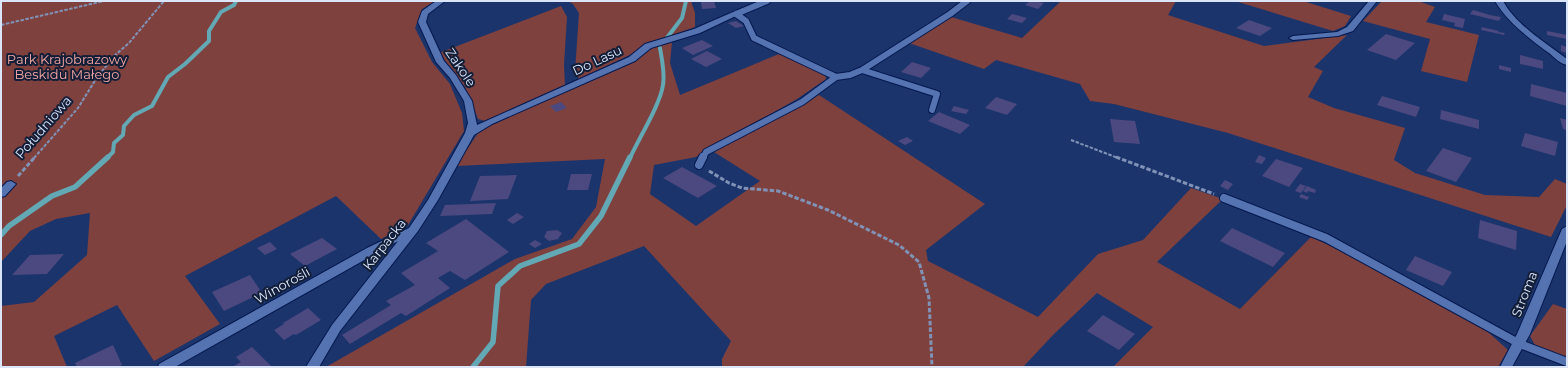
<svg xmlns="http://www.w3.org/2000/svg" width="1568" height="368" viewBox="0 0 1568 368" font-family="Montserrat,sans-serif">
<style>
.green{fill:#7f413e}
.lines{fill:none;stroke-linecap:round;stroke-linejoin:round}
.stream-far1{stroke:#62a8b5;stroke-width:4}
.stream{stroke:#62a8b5;stroke-width:5.5}
.building{fill:#4b497f}
.service-far1-casing{stroke:#04184e;stroke-width:8}
.service-casing{stroke:#04184e;stroke-width:10}
.minor-casing{stroke:#04184e;stroke-width:2}
.path-far1{stroke:#8192b7;stroke-width:2;stroke-dasharray:3.5 1.5;stroke-linecap:butt}
.path{stroke:#8192b7;stroke-width:3;stroke-dasharray:4.5 2;stroke-linecap:butt}
.service-far1{stroke:#5573b1;stroke-width:6}
.service{stroke:#5573b1;stroke-width:8}
.minor{fill:#5573b1;fill-rule:evenodd}
.labels{text-anchor:middle;stroke-width:4;stroke-linejoin:round;paint-order:stroke}
.park-label{font-size:13px;fill:#f7a8a3;stroke:#121e37}
.street-label{font-size:13px;fill:#dbe5fa;stroke:#121e37}
</style>
<rect width="100%" height="100%" fill="#1b346c"/>
<!-- green -->
<path class="green" d="M1,1H436L422,9L415,28L432,62L450,84L462,113L464,131L408,225L381,239L336,196L185,276L220,324L154,361L117,305L54,336L67,367H1V306L34,302L87,255L90,213L56,219L30,231L1,262Z
M568,1H691L695,13V27L643,46L636,52L579,79L575,71L579,13L573,4Z
M1057,1H1176L1168,15L1264,46L1347,35L1314,67L1323,71L1308,97L1334,108L1405,128L1394,160L1415,173L1485,195L1539,197L1555,179L1567,184V205L1551,237L1228,133L1114,104L1090,101L1080,84L996,60L984,69L909,43L951,17L1022,38L1060,2Z
M1235,1H1303L1351,16L1345,26L1333,31Z
M1382,1H1418L1435,7L1426,22L1479,35L1467,82L1421,71L1430,39L1363,21Z
M561,6L567,17L564,65L565,86L485,121L478,119L465,87L444,61L439,53Z
M672,42L670,63L680,95L779,54L825,74L826,79L797,99L696,157L654,165L650,194L696,226L760,181L714,152L819,95L985,204L926,250L928,261L1038,317L1098,254L1143,240L1191,188L1223,199L1157,262L1240,309L1311,237L1333,247L1488,332L1508,350L1498,367H1113L1153,327L1097,293L1053,335L1023,367H722V359L731,341L644,246L546,284L531,300L526,367H326L515,259L572,239L596,207L605,159L456,166L478,133L499,121L632,63L651,48Z
M1553,304L1567,309V359L1536,347L1530,336Z"/>
<g class="lines">
<!-- stream-far1 -->
<path class="stream-far1" d="M666,39L682,18L686,1
M107,158L113,152L114,143L123,135L124,126L134,115L152,106L168,77L185,64L209,41V31L221,12L234,5L236,1
M630,158C639,138 660,105 663,85C665,73 662,60 660,48"/>
<!-- stream -->
<path class="stream" d="M1,235L9,226L52,196L75,187L108,157
M473,367L493,342L498,286L520,266L579,244L601,216L630,157"/>
</g>
<!-- building -->
<path class="building" d="M714,1L716,8L702,9L701,2Z
M1030,1H1035L1044,3L1038,9L1025,5Z
M1473,10L1490,15L1501,17L1499,21L1470,14Z
M1012,14L1027,18L1022,23L1007,19Z
M1444,14L1465,19L1463,28L1454,26L1455,23L1442,20Z
M1249,20L1272,28L1260,36L1236,28Z
M736,21L744,26L736,28L728,23Z
M1482,27L1499,31L1498,32L1505,33L1504,35L1481,30Z
M1547,31L1567,35V39L1547,35Z
M1386,34L1415,43L1396,60L1367,50Z
M702,40L713,46L693,55L682,48Z
M1561,45L1567,47V53L1561,51Z
M707,51L722,59L706,67L691,59Z
M1520,55L1543,61V69L1520,64Z
M912,62L931,68L921,78L901,72Z
M1499,65L1511,68V72L1499,69Z
M1531,84L1567,93V106L1530,96Z
M1382,96L1420,107L1416,117L1377,105Z
M996,97L1017,104L1007,115L985,108Z
M561,102L567,108L556,112L550,106Z
M954,106L969,110L966,114L951,111Z
M1441,110L1479,120V129L1440,119Z
M939,112L970,125L960,134L928,121Z
M1560,118L1567,120V130L1563,129Z
M1110,119L1135,121L1140,144L1114,142Z
M1525,133L1558,142L1555,156L1521,146Z
M907,137L913,141L905,145L898,141Z
M1443,148L1472,158L1456,182L1426,171Z
M1259,155L1266,158L1262,164L1255,162Z
M1276,159L1303,168L1289,187L1262,176Z
M682,167L717,186L698,198L663,178Z
M571,174H592L588,190H567Z
M517,175L508,199L470,201L480,176Z
M1225,180L1233,184L1228,190L1220,186Z
M1300,184L1306,186L1301,193L1295,191Z
M1307,186L1316,190L1315,193L1308,191L1307,193L1303,191Z
M1301,194L1309,197L1307,200L1299,197Z
M496,203L492,214L440,216L445,205Z
M517,213L524,217L513,224L507,220Z
M466,219L509,252L465,280L450,271L438,278L450,288L406,316L401,313L350,344L342,335L391,305L386,301L415,285L401,273L438,251L426,243Z
M1480,220L1517,231L1516,250L1478,238Z
M1232,228L1285,253L1273,267L1220,241Z
M557,230L562,233L558,239L549,241L544,237L547,231Z
M322,238L337,249L305,266L290,254Z
M535,240L542,244L535,248L529,244Z
M270,242L277,249L265,255L257,248Z
M64,254L47,274L12,275L30,255Z
M1415,256L1452,272L1443,286L1406,270Z
M250,275L262,293L224,311L212,292Z
M308,308L321,320L296,335L294,334L284,340L274,330L284,324L283,323Z
M1103,315L1135,334L1119,350L1087,331Z
M113,345L122,365L118,367H77L75,363Z
M252,347L272,367H232L241,362L236,357Z"/>
<g class="lines">
<defs>
<path id="service-far1" d="M736,14L746,21L754,38L836,77L850,75L862,70L950,14L967,1
M736,14L767,1
M862,70L937,94L932,110
M703,158L706,152L802,102L836,77"/>
<path id="service" d="M699,165L703,157
M1224,198L1326,238L1520,344L1567,362"/>
<path id="minor" d="M436,1H445L428,14L426,22L444,61L456,75L472,101L477,125L629,57L645,44L694,29L733,12H736L740,14L700,33L651,48L635,61L492,124L474,135L438,200L418,231L340,331L319,367H306L332,325L398,241L175,367H158L159,364L367,248L409,228L428,200L465,133L468,123L464,101L450,78L436,62L418,22L422,11Z
M1369,1H1377L1353,31L1338,36L1293,40L1289,38L1293,36L1337,32L1347,27Z
M1495,1H1503C1517,26 1545,42 1567,59V65C1560,64 1554,57 1549,53C1529,38 1508,23 1495,1Z
M11,181L16,184L5,196L1,197V188L7,182Z
M1567,226V241L1530,334L1512,367H1500L1517,334L1562,229Z"/>
</defs>
<!-- service-far1 casing -->
<use href="#service-far1" class="service-far1-casing"/>
<!-- service casing -->
<use href="#service" class="service-casing"/>
<!-- minor casing -->
<use href="#minor" class="minor-casing"/>
<!-- path-far1 -->
<path class="path-far1" d="M1,25L104,1
M1071,140L1118,158
M34,158L78,108L96,79L114,56L129,43L164,1"/>
<!-- path -->
<path class="path" d="M1116,157L1214,194
M709,171L729,183L742,188L778,191L828,210L899,245L919,262L929,298L932,367
M18,176L35,157"/>
<!-- service-far1 -->
<use href="#service-far1" class="service-far1"/>
<!-- service -->
<use href="#service" class="service"/>
<!-- minor -->
<use href="#minor" class="minor"/>
</g>
<g class="labels">
<!-- park labels -->
<g class="park-label">
<text x="67" y="64">Park Krajobrazowy<tspan x="67" dy="15">Beskidu Małego</tspan></text>
</g>
<!-- street labels -->
<g class="street-label">
<text transform="translate(597 60) rotate(-25)" y="5">Do Lasu</text>
<text transform="translate(461 67) rotate(56)" y="5">Zakole</text>
<text transform="translate(43 127) rotate(-49)" y="5">Południowa</text>
<text transform="translate(384 244) rotate(-52)" y="5">Karpacka</text>
<text transform="translate(282 285) rotate(-29)" y="5">Winorośli</text>
<text transform="translate(1524 294) rotate(-68)" y="5">Stroma</text>
</g>
</g>
<!-- border -->
<rect width="1568" height="368" fill="none" stroke="#dbe5fa" stroke-width="4"/>
</svg>
